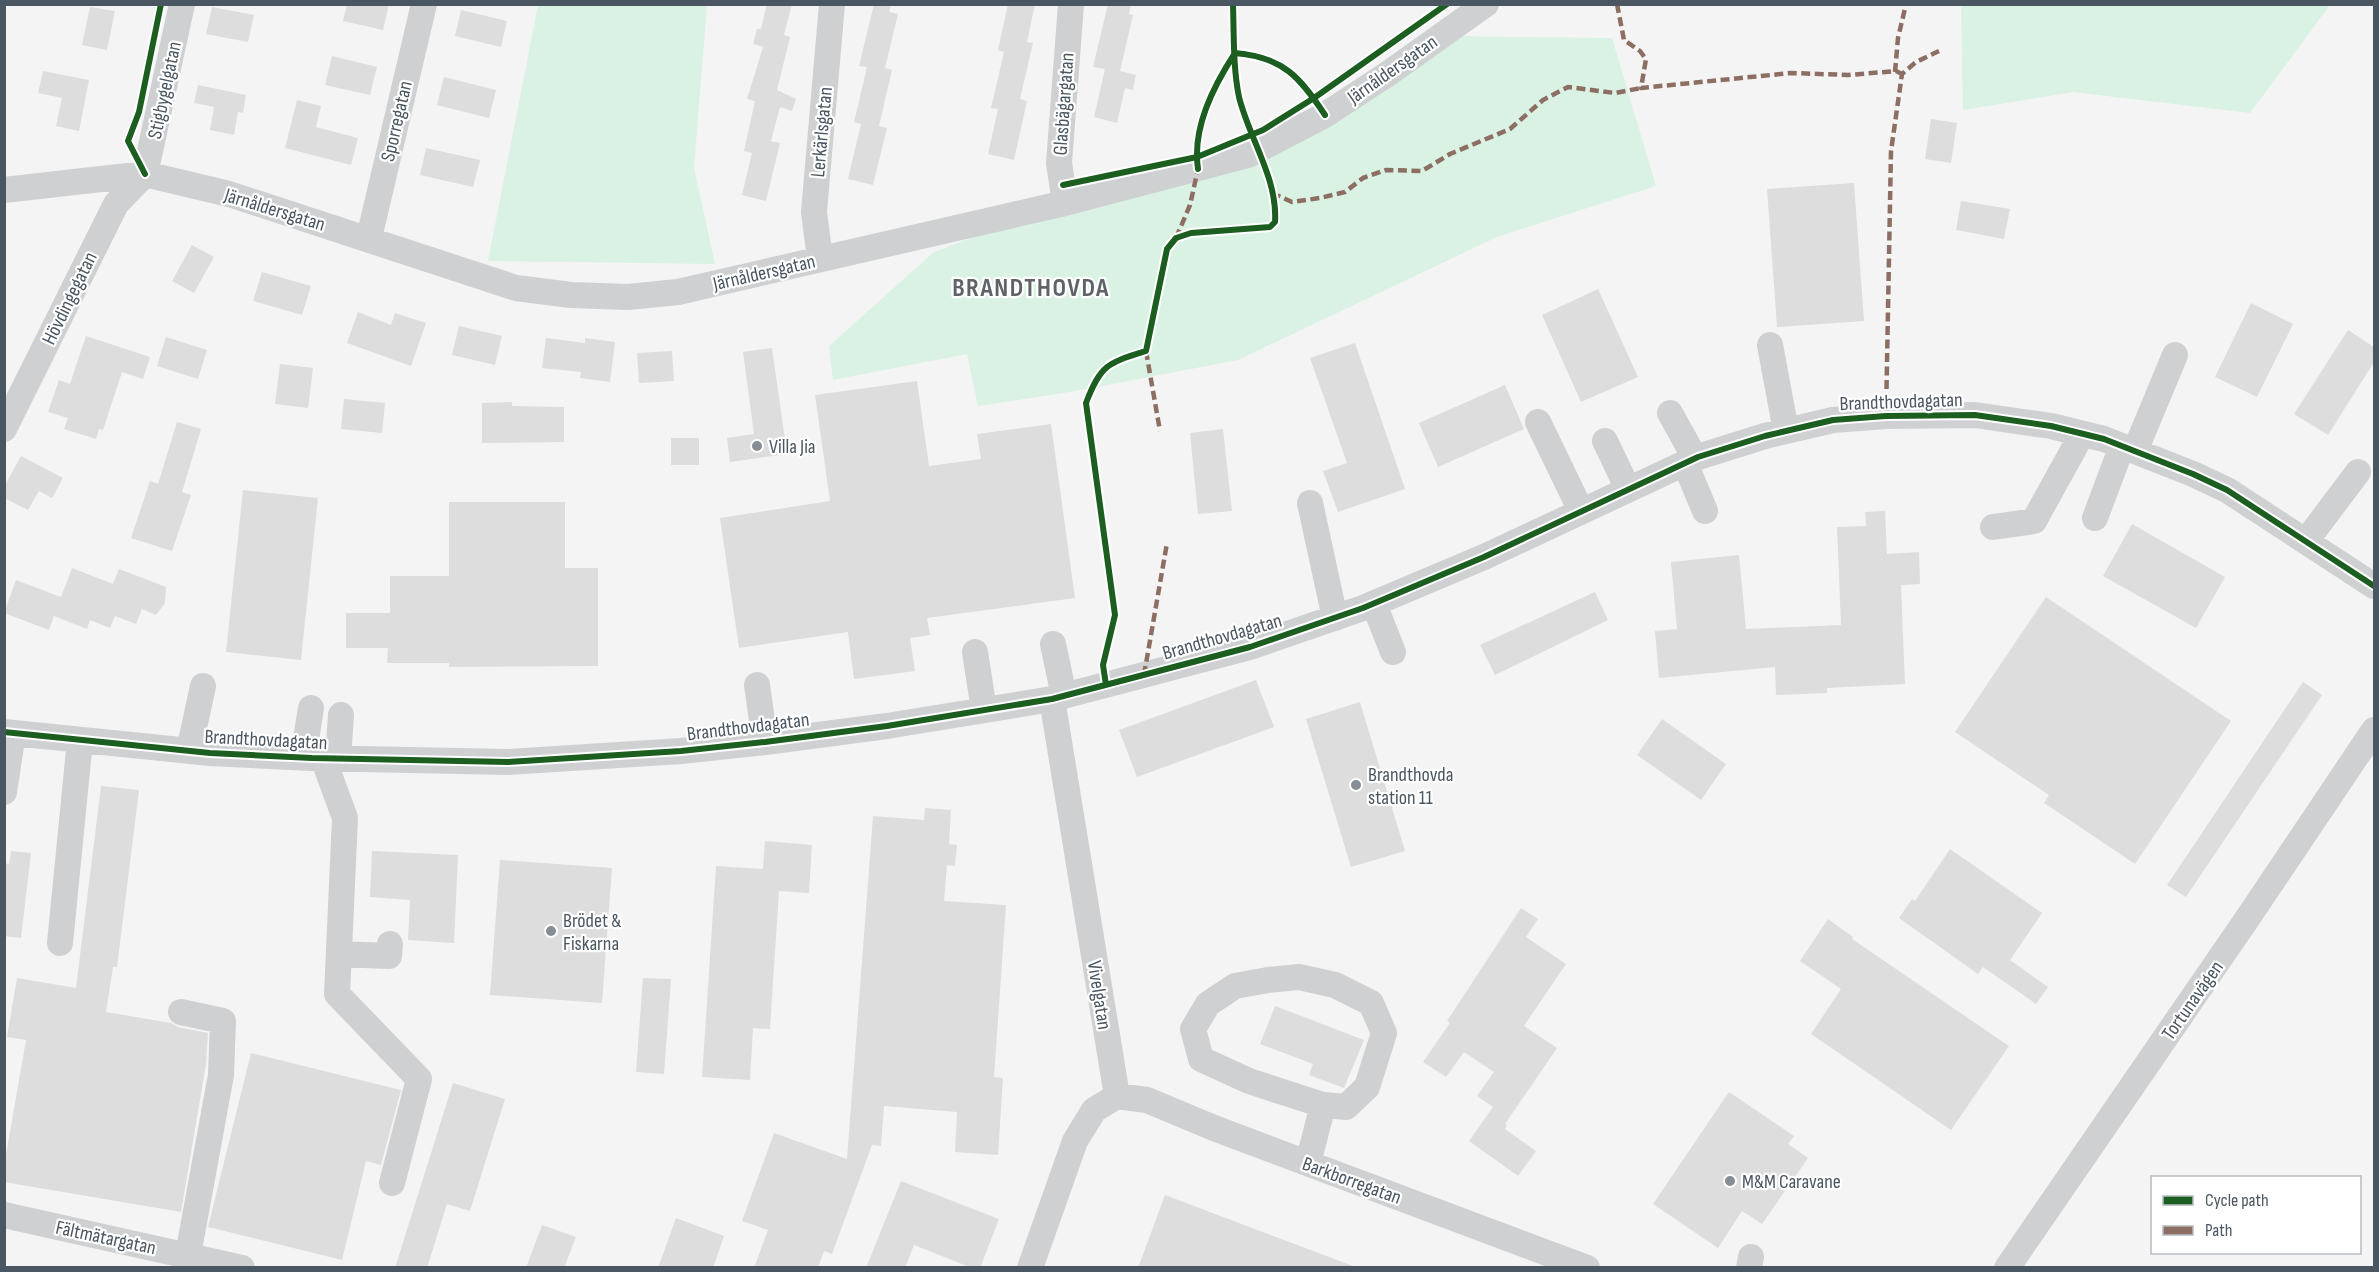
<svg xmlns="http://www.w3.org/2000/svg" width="2379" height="1272" viewBox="0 0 2379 1272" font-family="'Sofia Sans Condensed',sans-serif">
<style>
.green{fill:#d9f2e3}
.building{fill:#ddddde}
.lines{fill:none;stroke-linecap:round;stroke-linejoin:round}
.minor{stroke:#ced0d2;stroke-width:26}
.quiet{stroke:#8d6e63;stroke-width:4.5;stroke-dasharray:9 4.5;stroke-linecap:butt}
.cycleway-casing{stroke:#fff;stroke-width:10}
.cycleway{stroke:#1b5e20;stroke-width:6}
.poi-dot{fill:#868d94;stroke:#fff;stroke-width:2}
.labels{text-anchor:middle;stroke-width:4.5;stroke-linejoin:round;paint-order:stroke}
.street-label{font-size:20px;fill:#4a5661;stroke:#fff}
.poi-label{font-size:20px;fill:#4a5661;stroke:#fff;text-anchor:start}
.district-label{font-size:26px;font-weight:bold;letter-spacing:1.5px;fill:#5f6368;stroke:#fff}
</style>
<rect width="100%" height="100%" fill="#f4f4f4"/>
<!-- green -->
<path class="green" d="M538,5H707L694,168L715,264L488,261Z
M1961,5V4L2330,5L2250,113L2073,92L1963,110Z
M1445,36L1612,38L1656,186L1497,237L1238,360L1070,392L978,406L967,354L833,380L829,346L934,252L1057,206L1198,169Z"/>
<!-- building -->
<path class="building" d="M347,4H389L383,30L343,21Z
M767,4H792L784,35L790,37L777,90L796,99L792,111L780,107L771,141L780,143L766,201L742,195L752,153L744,151L755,101L747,99L763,47L753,44L757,29H761Z
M874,4H891L889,12L898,14L885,68L892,70L879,126L887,128L873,185L848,179L861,124L854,122L867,67L859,66Z
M1008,4H1035L1027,42L1033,43L1020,99L1027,101L1014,160L988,154L998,109L991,108L1004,52L998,50Z
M1108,4H1131L1129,14L1133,15L1120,71L1136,75L1133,90L1125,88L1117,123L1094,117L1105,69L1093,67Z
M90,7L115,11L107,50L82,45Z
M212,7L254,15L248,42L206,34Z
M461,10L507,21L501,47L455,36Z
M332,56L377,67L370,95L325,85Z
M43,71L89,80L79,131L56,126L62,98L38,93Z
M444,77L496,90L489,118L437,105Z
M198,85L246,95L243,113L238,112L234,135L210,130L214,107L194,103Z
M297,100L321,106L316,127L358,138L351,165L285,148Z
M1931,119L1957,123L1951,163L1925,159Z
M426,148L480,160L473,187L420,175Z
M1854,183L1864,321L1777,327L1767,189Z
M1961,201L2010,209L2004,239L1956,230Z
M192,245L214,257L194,293L172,281Z
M262,272L311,286L302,315L253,301Z
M1598,289L1638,377L1581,402L1542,315Z
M2251,303L2293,324L2257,397L2215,377Z
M358,312L391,325L395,313L426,323L411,366L347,343Z
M459,326L502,336L495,365L452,355Z
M2348,330L2374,347V362L2328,435L2294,414Z
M86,336L150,357L143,379L122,372L103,430L99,429L96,439L64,429L68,418L48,412L59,380L70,384Z
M166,337L207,350L198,379L157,366Z
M546,338L585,343V338L615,342L610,382L580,378L581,372L542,368Z
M1355,343L1405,489L1338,512L1323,471L1347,463L1310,358Z
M772,348L787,454L730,462L727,438L754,434L743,352Z
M672,351L674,381L639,383L637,353Z
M280,364L313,368L308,408L275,404Z
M917,381L929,466L981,459L977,434L1051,424L1075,598L927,618L930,635L910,638L915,671L854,679L848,632L739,648L720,518L830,501L815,395Z
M1505,385L1524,429L1438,467L1419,423Z
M344,399L385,403L382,433L341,429Z
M512,402V406L564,407V442L482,443V403Z
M177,422L201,429L182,492L191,495L172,551L131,538L150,481L158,484Z
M1223,429L1232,511L1198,514L1190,433Z
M671,438H699V465H671Z
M21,456L63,478L52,498L39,491L28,510L4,498V487Z
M243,490L318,498L301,660L226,652Z
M449,502H565V568H598V666L449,667V663H387L388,648H346V613H390V576H449Z
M1885,511L1887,554L1919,552L1920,584L1901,585L1905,684L1827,688V693L1776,695L1775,667L1659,678L1655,631L1677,629L1671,562L1739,555L1746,629L1841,625L1837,527L1866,526L1865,512Z
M2132,524L2225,577L2196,628L2103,576Z
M72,568L113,584L119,569L166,587L165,603L156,615L142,609L136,624L115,616L110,628L90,620L87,629L54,616L49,630L4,613L16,580L61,597Z
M1595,592L1608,620L1495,675L1480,645Z
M2046,597L2231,721L2135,864L2044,803L2049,795L1955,732Z
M1256,680L1274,727L1137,777L1119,730Z
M2303,682L2322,695L2186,897L2167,885Z
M1360,702L1405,851L1351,867L1306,719Z
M1662,719L1726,764L1701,800L1637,755Z
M101,786L139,790L117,967H113L106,1012L171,1023L178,1027L208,1033L206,1064L181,1212L4,1182V1166L26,1040L7,1037L17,978L76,988Z
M925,808L951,810L949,844L957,845L955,866L947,865L944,901L1006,905L994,1077L1003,1078L998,1155L955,1152L957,1112L884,1106L881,1146L872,1145L832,1254L824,1251L818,1268H754L768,1230L742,1221L774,1133L847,1159L873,816L924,820Z
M765,841L812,845L809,893L779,891L770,1029L753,1028L750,1080L702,1077L716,866L763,869Z
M1950,849L2042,913L2010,960L2048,987L2036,1004L1983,967L1978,974L1899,918L1912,899L1915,901Z
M11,851L31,853L21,938L4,936V863L9,864Z
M372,851L458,855L454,943L408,940L410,900L370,897Z
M500,860L612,868L602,1003L490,995Z
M1521,908L1538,919L1526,937L1566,964L1524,1026L1557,1048L1505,1124L1507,1125L1505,1129L1536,1151L1518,1176L1469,1141L1493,1107L1477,1096L1494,1072L1464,1052L1446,1077L1423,1062L1450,1023L1447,1021Z
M1828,919L1853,937L1852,939L2009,1046L1951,1130L1811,1034L1841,989L1800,961Z
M643,978L671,979L664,1074L636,1072Z
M1275,1006L1364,1040L1344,1088L1309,1075L1313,1064L1260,1044Z
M251,1053L401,1090L381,1165L366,1161L342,1260L208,1227Z
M453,1083L505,1099L470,1211L447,1204L427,1268H395Z
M1729,1092L1794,1136L1788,1144L1808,1158L1762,1224L1742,1211L1718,1248L1653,1204Z
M901,1181L999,1219L980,1268H972L914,1245L905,1268H866Z
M1165,1195L1353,1266V1268H1138Z
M676,1218L724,1236L713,1268H658Z
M542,1225L576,1237L564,1268H526Z"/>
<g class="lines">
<!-- minor -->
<path class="minor" d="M4,190L145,174L229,194L516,288L571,295L628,297L678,292L1065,203L1248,155L1325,115L1389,73L1486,4
M1065,203L1059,163L1071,4
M369,238L424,4
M820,259L814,212L832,4
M1770,345L1786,431
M1670,413L1695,458
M1538,422L1581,511
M4,429L116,204L145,174L182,4
M1605,441L1628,489
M2135,451L2175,355
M1685,463L1705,511
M1310,503L1335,618
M2095,518L2122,446
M1993,527L2034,521L2082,434
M2306,541L2358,472
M1374,604L1393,652
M1053,644L1064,696
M975,652L984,710
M757,685L765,742
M4,732L210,753L312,758L508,762L681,751L765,742L887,726L1052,699L1250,647L1363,608L1484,557L1698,457L1765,436L1833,420L1886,416L1975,415L2051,426L2104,439L2193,474L2227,490L2374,586
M189,751L203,686
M303,758L311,708
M323,758L345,818L337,994L419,1079L392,1183
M338,759L341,715
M4,792L13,733
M60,943L80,740
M339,954L389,956L390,944
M181,1012L223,1021L221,1075L188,1255
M1117,1096L1147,1100L1214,1128L1587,1268
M1308,1163L1323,1105L1249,1081L1201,1059L1193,1029L1208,1004L1235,986L1268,980L1299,977L1335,985L1371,1003L1384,1033L1367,1087L1346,1107L1323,1105
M4,1215L242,1268
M1030,1268L1075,1141L1094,1110L1117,1096L1052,699
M1749,1268L1751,1257
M2007,1268L2247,919L2374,730"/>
<!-- quiet -->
<path class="quiet" d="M1617,4L1624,40L1640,51L1646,59L1641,88L1791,73L1848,75L1896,71L1902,74
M1895,72L1898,38L1906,4
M1272,193L1292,202L1320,198L1345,192L1363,178L1386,170L1422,171L1450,154L1510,129L1543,100L1568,87L1615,93L1641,88
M1176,238L1190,205L1198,169
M1146,351L1160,431
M1886,416L1891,151L1902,74L1916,62L1939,51
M1144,675L1167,543"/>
<defs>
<path id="cycleway" d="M1235,53C1283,57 1300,77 1325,115
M1198,169C1192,128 1213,87 1235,53
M145,174L128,141L139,112L161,4
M1063,185L1197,157L1263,130L1314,98L1447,4
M1106,685L1103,665L1115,615L1086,403C1101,364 1108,363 1146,351L1167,249L1176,238L1191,233L1270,227L1275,222C1278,179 1249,138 1239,97C1233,68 1234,35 1233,4
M4,732L210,753L312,758L508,762L681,751L765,742L887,726L1052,699L1250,647L1363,608L1484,557L1698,457L1765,436L1833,420L1886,416L1975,415L2051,426L2104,439L2193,474L2227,490L2374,586"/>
</defs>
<!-- cycleway casing -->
<use href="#cycleway" class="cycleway-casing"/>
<!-- cycleway -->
<use href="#cycleway" class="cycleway"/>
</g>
<!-- markers -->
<g class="poi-dot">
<circle cx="757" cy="446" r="6"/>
<circle cx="1356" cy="785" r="6"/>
<circle cx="551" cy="931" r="6"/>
<circle cx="1730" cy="1181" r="6"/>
</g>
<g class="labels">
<!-- street labels -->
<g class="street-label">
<text transform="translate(1392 69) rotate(-35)" y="7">Järnåldersgatan</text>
<text transform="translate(164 90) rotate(-78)" y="7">Stigbygelgatan</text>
<text transform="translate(1063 104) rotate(-86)" y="7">Glasbägargatan</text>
<text transform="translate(396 121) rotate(-77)" y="7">Sporregatan</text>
<text transform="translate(821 132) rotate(-85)" y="7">Lerkärlsgatan</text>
<text transform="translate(275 209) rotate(17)" y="7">Järnåldersgatan</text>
<text transform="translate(764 272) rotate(-13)" y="7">Järnåldersgatan</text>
<text transform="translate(69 298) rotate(-64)" y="7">Hövdingegatan</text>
<text transform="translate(1901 401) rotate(-2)" y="7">Brandthovdagatan</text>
<text transform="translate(1222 636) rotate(-16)" y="7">Brandthovdagatan</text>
<text transform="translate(748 726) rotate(-7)" y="7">Brandthovdagatan</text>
<text transform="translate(266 739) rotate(3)" y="7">Brandthovdagatan</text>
<text transform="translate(1100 995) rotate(81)" y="7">Vivelgatan</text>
<text transform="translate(2192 1000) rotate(-55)" y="7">Tortunavägen</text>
<text transform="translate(1352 1180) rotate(20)" y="7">Barkborregatan</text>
<text transform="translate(106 1237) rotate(12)" y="7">Fältmätargatan</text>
</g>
<!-- poi labels -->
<g class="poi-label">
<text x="769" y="453">Villa Jia</text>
<text x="1368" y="781">Brandthovda<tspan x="1368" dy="23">station 11</tspan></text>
<text x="563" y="927">Brödet &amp;<tspan x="563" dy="23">Fiskarna</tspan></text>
<text x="1742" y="1188">M&amp;M Caravane</text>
</g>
<!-- district labels -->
<g class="district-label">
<text x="1031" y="296">BRANDTHOVDA</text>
</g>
</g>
<!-- border -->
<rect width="2379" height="1272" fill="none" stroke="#4a5661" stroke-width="12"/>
<!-- legend -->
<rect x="2151" y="1176" width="210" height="78" fill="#ffffff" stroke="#b7bbc0" stroke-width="1.5"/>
<rect x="2163" y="1196" width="30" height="9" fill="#1b5e20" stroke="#b7bbc0" stroke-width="1.5"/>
<text x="2205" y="1206" font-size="18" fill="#4a5661">Cycle path</text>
<rect x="2163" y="1226" width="30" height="9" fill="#8d6e63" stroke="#b7bbc0" stroke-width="1.5"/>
<text x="2205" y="1236" font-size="18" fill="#4a5661">Path</text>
</svg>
